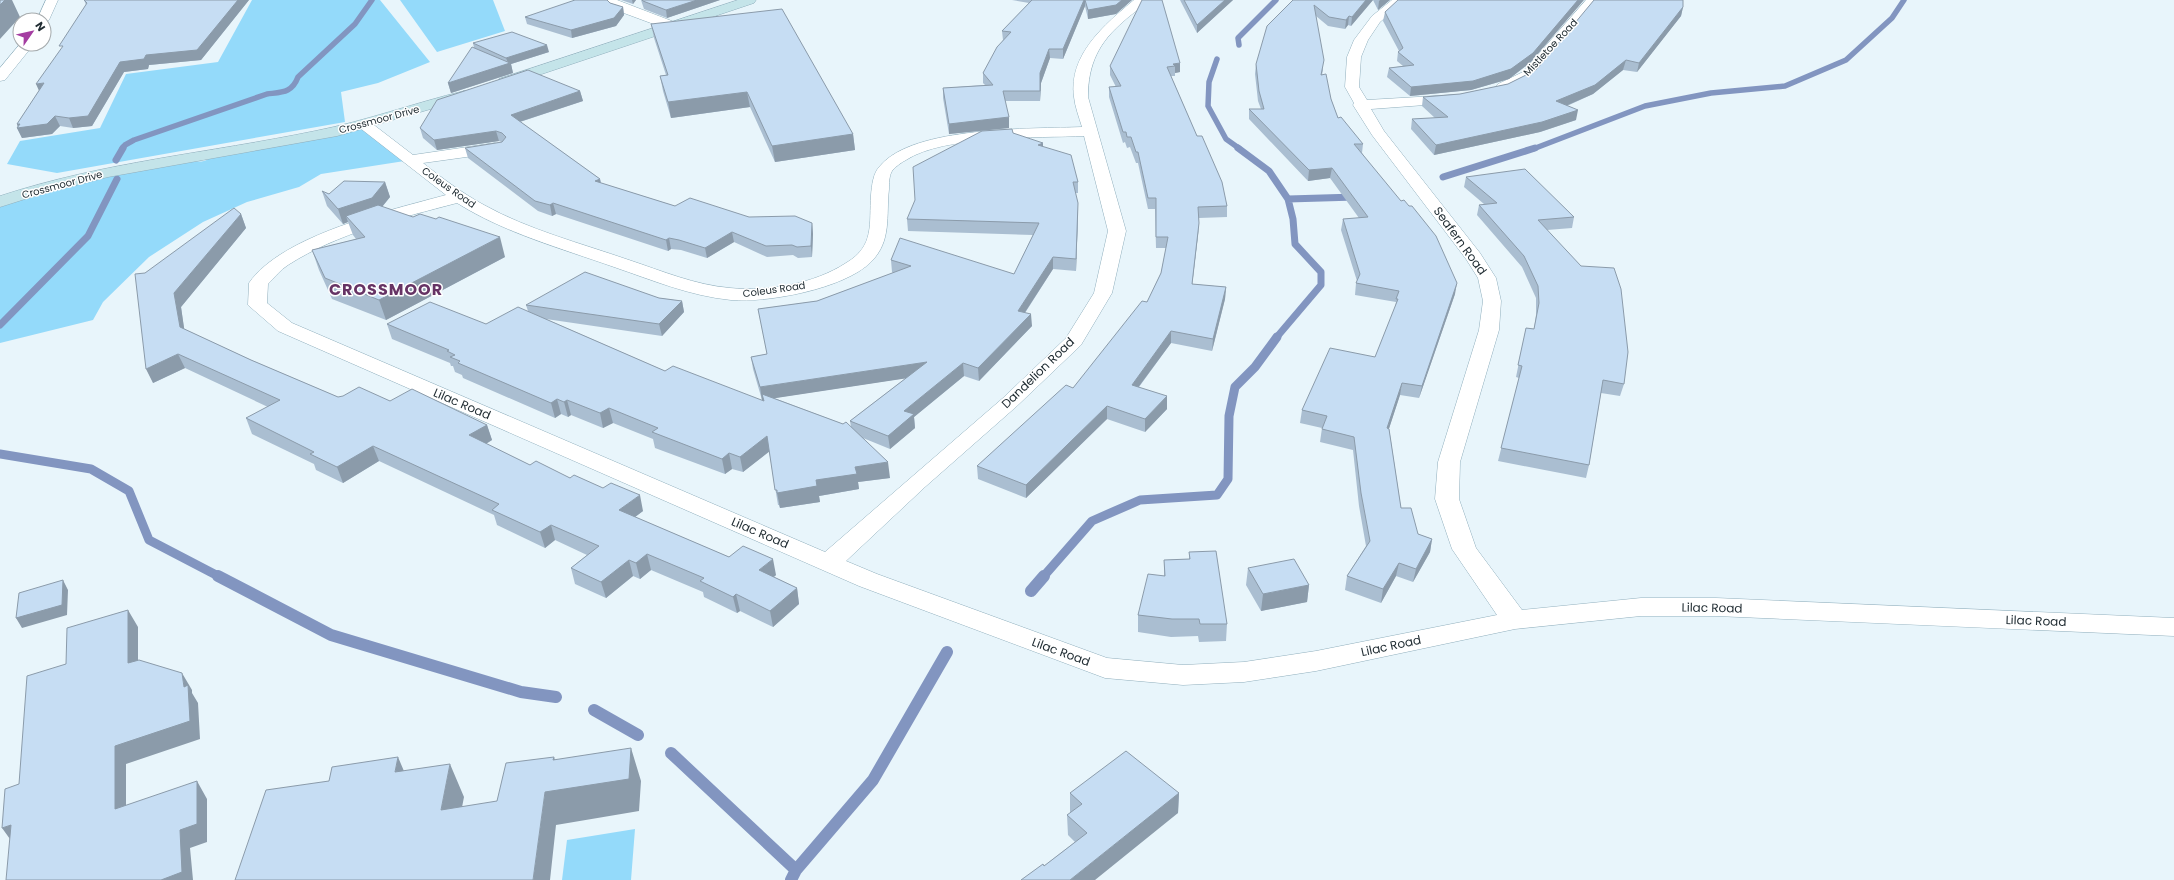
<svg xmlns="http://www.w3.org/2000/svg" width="2174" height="880" viewBox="0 0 2174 880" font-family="Poppins,sans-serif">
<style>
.green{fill:#94dafa}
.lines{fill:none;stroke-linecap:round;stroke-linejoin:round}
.stream-far3{stroke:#8295c0;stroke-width:5.5}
.stream-far2{stroke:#8295c0;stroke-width:7}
.stream-far1{stroke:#8295c0;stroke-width:9}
.stream{stroke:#8295c0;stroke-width:12}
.street-casing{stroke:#90afbd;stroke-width:1}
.secondary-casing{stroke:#90afbd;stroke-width:1}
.street{fill:#fff;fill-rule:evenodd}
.secondary{fill:#c4e4e9;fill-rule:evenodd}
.wall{fill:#aabed1;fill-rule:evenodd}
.shaded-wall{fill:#8b9baa}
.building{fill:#c6ddf3;stroke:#8b9baa}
.labels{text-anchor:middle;stroke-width:3;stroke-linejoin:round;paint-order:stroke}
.far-street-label{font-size:10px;fill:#212d33;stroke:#fff}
.street-label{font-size:12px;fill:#212d33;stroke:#fff}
.district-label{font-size:16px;font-weight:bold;letter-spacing:1px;fill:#663364;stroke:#fff}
</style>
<rect width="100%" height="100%" fill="#e8f5fb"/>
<!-- green -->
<path class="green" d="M252,0H380L430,62L378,83L341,92L345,122L57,173L7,164L20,141L100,128L126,74L218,62Z
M400,0H493L505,31L437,52Z
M365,125L411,160L321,174L299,187L247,202L203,222L149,257L103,302L93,320L0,343V202L186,157C199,165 207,162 217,152Z
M635,829L631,880H562L567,840Z"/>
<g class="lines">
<!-- stream-far3 -->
<path class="stream-far3" d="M1239,45L1238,38L1276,0
M1217,59L1209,82L1208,106L1226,139L1240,149
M122,149L125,145L134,140L267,94C282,92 292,93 298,77L355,24L372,0
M1533,149L1645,106L1711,93L1785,86L1846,60L1892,18L1904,0"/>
<!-- stream-far2 -->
<path class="stream-far2" d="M1238,148L1269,171L1288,199L1293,219L1295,244L1321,272V285L1276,338
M116,160L123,148
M1443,177L1535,148
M1288,199L1356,197
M0,325L88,236L117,179"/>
<!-- stream-far1 -->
<path class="stream-far1" d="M0,454L91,469L129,491L149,540L220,577
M1043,577L1092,521L1140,500L1217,495L1228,479L1229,416L1235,387L1255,367L1277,337"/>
<!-- stream -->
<path class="stream" d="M218,576L331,635L521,692L556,697
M1031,591L1044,576
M594,710L638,735
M671,753L796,870L791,880
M796,870L873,780L947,652"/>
<defs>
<path id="street" d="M46,0H58L49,20L44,24V20H37Z
M603,0H617L677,23L678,26L677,29H667L613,9Z
M1134,0H1147C1142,8 1131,14 1124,21C1099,42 1088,64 1088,97L1126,231L1112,293L1081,345L1017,406L925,487L846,561L877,574L1107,658L1183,665L1244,662L1316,651L1497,615L1452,549L1435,499L1438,462L1479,330L1483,301L1478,278L1466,259L1372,135L1353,105L1354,103L1345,87L1347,57L1354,40L1372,16L1392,0H1406L1380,22L1368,40L1361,57L1359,87L1367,100L1452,95L1457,96L1459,99L1457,102L1452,103L1371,109L1384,131L1480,253L1496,278L1501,301L1499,330L1460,462L1459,499L1476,548L1522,610L1641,598H1716L2174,618V636L1716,616H1641L1515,629L1316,671L1244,682L1183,685L1105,678L859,586L278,331L248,305L249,283C282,235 391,210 446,195L360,128L357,125L360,122H370L413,155L495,143L500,145L503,148L500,151L495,153L423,163C442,178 462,193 484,205C529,230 580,243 629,260C662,271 695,285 730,288C767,292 814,284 846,263C875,246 869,224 871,195C872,185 873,173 880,166C913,126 1032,129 1082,127C1079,117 1075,107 1074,97C1068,55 1105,24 1134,0ZM1084,136L1108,231L1094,293L1066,338L1003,398L825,552L292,323L267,303L268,284C274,278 280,270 288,265C338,233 400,218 457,203C505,233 560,248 614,267C652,280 690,296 731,300C767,303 844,289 871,262C892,241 886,216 889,189C889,184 889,176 892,171C895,167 902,162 906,160C944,135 1039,138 1084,136Z
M1586,0H1599L1533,78L1508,90H1498L1496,87L1498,84L1523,72Z
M20,44H34L5,80L0,81V68Z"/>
<path id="secondary" d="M738,0H756L754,3L509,85H499L497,82L499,79Z
M464,91L469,92L471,95L469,98L337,136L108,177L41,194L0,207V196C103,162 209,153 315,131C366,121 414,103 464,91Z"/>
</defs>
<!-- street casing -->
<use href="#street" class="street-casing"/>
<!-- secondary casing -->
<use href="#secondary" class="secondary-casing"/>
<!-- street -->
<use href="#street" class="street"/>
<!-- secondary -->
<use href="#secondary" class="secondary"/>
</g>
<!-- wall -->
<path class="wall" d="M84,0H249L201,60L149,65L148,69L124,72L92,126L73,128L60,126L52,134L22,138L17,128L18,126L17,124L39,91L86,5Z
M621,0H636L633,4Z
M641,0H720L667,18L644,9Z
M1012,0H1132L1116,14L1088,19L1085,6L1063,59L1050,58L1041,83L1040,101H1005L1009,128L949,134L943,98V88L985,85L983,83V73L1003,40L1002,31L1029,3Z
M1180,0H1233L1197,33Z
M1293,0H1390L1378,10L1373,0L1351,26L1348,25L1345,29L1328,26L1316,16L1323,70L1322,75L1331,99L1338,118L1363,144L1362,153L1455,294L1419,398L1400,395L1389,428L1401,508L1418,534L1432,539L1430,552L1413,582L1396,576L1381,603L1345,590L1347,576L1366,546L1359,506L1353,450L1320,442L1322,428L1300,423L1302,410L1375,357L1395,308L1396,302L1355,295L1356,283L1357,281L1341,230L1343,219L1359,218L1330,178L1308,181L1249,119V109H1261L1258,101L1255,74L1256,64Z
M610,3L623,7L624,15L616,26L572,38L527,24L525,17Z
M1683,7L1681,16L1637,72L1623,70L1593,94L1567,106L1576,120L1540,132L1434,155L1411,129L1412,119L1435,118L1422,106L1423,97L1460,94L1508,84L1536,70Z
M1385,12L1531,62L1509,79L1471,90L1410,96L1387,77L1389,68L1403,66L1397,61L1398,52L1399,51L1383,21Z
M651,24L853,134L855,150L775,162L750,107L671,118L663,91L660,76L666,75L654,38Z
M473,43L549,52L511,64L513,73L451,93L448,83L474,48Z
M1180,63V72L1175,73V76H1171L1227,206V217L1199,218L1198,235L1192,284L1226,287L1225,299L1212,351L1171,343L1139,387L1167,409L1145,432L1107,419L1026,498L978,479L977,466L1073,388L1147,302L1161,273L1166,248H1156L1155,209H1148L1138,163H1136L1130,147L1127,148L1125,142L1123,143L1109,97V87H1116L1110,75V66Z
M580,91L583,101L520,122L600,179L601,183L675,206L749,217L812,223L813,234L812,257L798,258L793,255L767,257L734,242L707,258L681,250L671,249L668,251L556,214L552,216L538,211L468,158L465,148L502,142L499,141L437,150L423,138L420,128Z
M1013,133L1043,147L1078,182V193H1075L1078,215L1076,271L1053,269L1025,313L1032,326L979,381L964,376L914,417L915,428L890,449L863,438L890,478L858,482L859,489L819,496L820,502L780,508L779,505H778L769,451L743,472L732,469L725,474L655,448L653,439L613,423L603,428L571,415L568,417L561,414L555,418L463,378L462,375L455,372L453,366H451L450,363L392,339L387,324H486L528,311L526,305L659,298L682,301L684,312L662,336L546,319L665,371L763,401V400H762L753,369L751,357L767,354L758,309L817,301L893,273L892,272L891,260L1014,274L1033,235L908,231L907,219ZM906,378L850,421L851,427L774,398Z
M1466,177L1574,217L1572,228L1547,230L1624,384L1620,396L1601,393L1589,465L1586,478L1498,461L1519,378L1516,377L1526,328L1534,329L1536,315V298L1522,267L1477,215L1479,205L1484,204L1464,187Z
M385,182L390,197L382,207L505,257L386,320L332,299L319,270L312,250L356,239L353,235L348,222L343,224L327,206L322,191L329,194Z
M241,214L246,228L181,307L184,329L251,360L338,397L390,401L487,425L492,440L486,444L530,465L570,478L643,511L635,517L729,557L776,575L774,577L797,588L799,604L773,627L740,611L737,613L704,597L703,592L651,570L640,579L633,576L606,598L575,584L571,568L587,555L555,540L545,548L497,525L494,515L379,461L343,483L316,470L314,464L252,434L246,418L268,407L185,368L153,383L145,273Z
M1189,552L1227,624L1226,641L1199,642L1198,636L1171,637L1138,632V615L1164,576V560L1189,559Z
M1248,568L1309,585L1307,602L1261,611L1246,585Z
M1070,793H1179L1178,813L1021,880L1044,866L1075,842L1068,835L1067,815L1070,813Z"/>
<!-- shaded-wall -->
<path class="shaded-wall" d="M5,0H12L20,17L0,39V5Z
M238,0H249L201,60L149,65L148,69L124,72L92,126L73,128L69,118L120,62L146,55Z
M632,0H636L633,4Z
M697,0H720L667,18L666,10Z
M1084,0H1085V6L1063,59V49Z
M1122,0H1132L1116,14L1088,19V10Z
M1225,0H1233L1197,33V25Z
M1366,0H1373L1351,26L1352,17Z
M1380,0H1390L1378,10L1379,1Z
M1578,0H1584L1531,62L1509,79L1471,90L1410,96L1411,87Z
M623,7L624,15L616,26L572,38L571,30Z
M1683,7L1681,16L1637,72L1639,63Z
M1349,16L1348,25L1345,29L1346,20Z
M547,45L549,52L511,64L513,73L451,93L448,83L508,63L506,58Z
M1049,49L1050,58L1041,83L1040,101V73Z
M1626,60L1623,70L1593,94L1554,111L1556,101Z
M1180,63V72L1175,73V66L1173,64Z
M44,83L40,93L36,84Z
M580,91L583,101L513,124L511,115Z
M747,92L750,107L671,118L668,102Z
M1578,110L1576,120L1540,132L1434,155L1436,145Z
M55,116L60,126L52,134L22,138L17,128H18L17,124Z
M1009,117V128L949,134V124Z
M496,131L499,141L437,150L434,140Z
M853,134L855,150L775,162L772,146Z
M1043,143V153L1038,145Z
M1332,168L1330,178L1308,181L1309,170Z
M600,179L602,189L595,181Z
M385,182L390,197L377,213L346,216L348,222L343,224L338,209Z
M553,203L556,214L552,216L550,205Z
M1078,203V215L1076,271V259Z
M241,214L246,228L181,307L186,341L180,327L174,293Z
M812,223L813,234L812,257L811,246Z
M1199,223L1198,235L1191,295L1192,284Z
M732,232L734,242L707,258L705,248Z
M500,237L505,257L386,320L379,300Z
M669,238L671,249L668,251L666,240Z
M1053,257V269L1018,323V311Z
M1457,283L1455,294L1419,398L1422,386Z
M1226,287L1225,299L1212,351L1213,339Z
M682,301L684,312L662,336L659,324Z
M1031,314L1032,326L979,381L978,368Z
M1171,331V343L1131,397L1132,385Z
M178,354L185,368L153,383L146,369Z
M927,362L928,375L763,400L762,394L763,400H762L760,387Z
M963,363L964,376L914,417L915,428L890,449L888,436L904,411Z
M1402,383L1400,395L1385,441L1387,428Z
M1167,396V409L1145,432V419Z
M557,399L561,414L555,418L551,403Z
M567,400L571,415L568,417L564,402Z
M1107,406V419L1026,498V485Z
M609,408L613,423L603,428L600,413Z
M487,425L492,440L474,451L469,435Z
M767,436L770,451L743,472L740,457Z
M373,446L379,461L343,483L337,467Z
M729,453L732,469L725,474L722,459Z
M888,462L890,478L858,482L859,489L819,496L820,502L780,508L777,493L855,467Z
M640,495L643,511L623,526L619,510Z
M551,525L555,540L545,548L540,532Z
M1432,539L1430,552L1413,582L1416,569Z
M647,554L651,570L640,579L636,563Z
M773,559L776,575L762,586L759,570Z
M629,560L633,576L606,598L601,582Z
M1399,563L1396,576L1381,603L1383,589Z
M63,580L68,590L67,615L22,628L16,618Z
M1309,585L1307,602L1261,611L1263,594Z
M797,588L799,604L773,627L770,611Z
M736,594L740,611L737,613L733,597Z
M128,610L138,627V681L128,663Z
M182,673L192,690V693L198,703L200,739L126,764V826L115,809V746L184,687Z
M631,748L641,781L639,811L556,825L550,880H533L545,792L554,757L565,789Z
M398,757L412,790L395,772Z
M450,764L464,797L455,843L441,810Z
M197,781L207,799V842L190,848L193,880H161L180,830Z
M1179,793L1178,813L1095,880H1070Z
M11,825L15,846L2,828Z"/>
<!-- building -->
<path class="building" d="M0,0H5L0,5Z
M84,0H238L197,50L146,55L144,59L120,62L88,116L69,118L55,116L47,124L17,128L20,124H17L44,83L36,84L63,46H59L87,3Z
M575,0H607L610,3L623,7L614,18L571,30L525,17Z
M642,0H697L666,10L643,1Z
M1032,0H1084L1063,49H1049L1040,73V91H1003L1009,117L949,124L943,88L993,85L983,73L997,47L1011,32L1002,31Z
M1085,0H1122L1116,5L1088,10Z
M1142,0H1162L1180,63L1173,64L1175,66L1167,67L1197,136H1202L1222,182L1227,206L1198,207L1199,223L1192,284L1226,287L1213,339L1171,331L1132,385L1167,396L1145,419L1107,406L1026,485L977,466L1066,385L1073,388L1142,301L1147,302L1161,273L1168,237H1156V198H1148L1138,152H1136L1131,137H1127L1126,132H1123L1109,87L1121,86L1110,66Z
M1184,0H1225L1197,25Z
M1293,0H1366L1352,17L1349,16L1346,20L1329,17L1314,5L1324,60L1321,75L1326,74L1331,99L1338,118L1341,117L1363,144H1354L1401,201L1404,200L1409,206H1412L1436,236L1457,283L1422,386L1402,383L1387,428L1389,429L1401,508H1411L1418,534L1432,539L1416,569L1399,563L1383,589L1347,576L1370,541L1361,493L1354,437L1322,429L1327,416L1302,410L1330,348L1375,357L1398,299H1396L1399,291L1356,283L1360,274L1343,219L1368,217L1332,168L1309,170L1249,109H1264L1259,91L1256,64L1267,26Z
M1398,0H1578L1533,53L1511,69L1473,81L1411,87L1389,68L1414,65L1398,52L1403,48L1385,12Z
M1594,0H1683V7L1639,63L1626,60L1595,85L1556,101L1578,110L1542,122L1436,145L1412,119L1448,117L1423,97L1460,94L1508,84L1536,70Z
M782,9L853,134L772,146L747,92L668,102L660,76L668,75L651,24Z
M512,32L547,45L506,58L473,43Z
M472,47L510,63L448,83Z
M528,70L580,91L511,115L600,179L595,181L675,206L690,198L749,217L795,216L812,223L811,246L797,247L792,245L766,246L732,232L705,248L679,240L669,238L666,240L553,203L550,205L535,201L465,148L502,142L506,137L502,133L496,131L434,140L420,128L437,100Z
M1012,129L1013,133L1043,143L1038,145L1071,155L1078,182H1073L1078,203L1076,259L1053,257L1018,311L1031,314L978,368L963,363L904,411L914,414L888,436L850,421L927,362L760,387L751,357L767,354L758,309L817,301L911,266L891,260L900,238L1014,274L1039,223L907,219L915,200L913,167L982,131Z
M1525,169L1574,217L1538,220L1581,266L1614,268L1621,289L1628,352L1624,384L1603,380L1589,465L1501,448L1522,366L1518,365L1526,328L1534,329L1539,303L1538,286L1524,256L1479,205L1497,203L1466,177Z
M344,181L385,182L372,198L338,209L322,191L329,194Z
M378,205L413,217L420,214L436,219L439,217L500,237L379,300L325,278L312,250L365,237L346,216Z
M234,208L241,214L174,293L180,327L251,360L338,397L343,396L359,387L390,401L412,389L487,425L469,435L530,465L536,461L570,478L574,475L603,488L611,483L640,495L619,510L729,557L743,546L773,559L759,570L797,588L770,611L736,594L733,597L700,581L704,578L647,554L636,563L629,560L601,582L571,568L599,546L551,525L540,532L492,510L499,504L373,446L337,467L310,454L314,452L246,418L280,400L178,354L146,369L135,274L145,273Z
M585,272L659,298L682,301L659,324L526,305Z
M430,302L486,324L518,307L665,371L673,366L764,401L762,394L843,424L846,422L888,462L855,467L857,474L816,480L817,486L777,493V490H775L767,436L740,457L729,453L722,459L652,432L658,428L609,408L600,413L567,400L564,402L557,399L551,403L458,363L460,361L450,357L455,355L447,351L449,350L387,324Z
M1216,551L1227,624H1200L1199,619H1172L1138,615L1148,574L1165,576L1164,560L1190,559L1189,552Z
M1294,559L1309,585L1263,594L1248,568Z
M63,580L62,605L16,618L19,593Z
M128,610V663L139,660L182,673L184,687L188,685L190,721L115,746V809L197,781V824L180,830L182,872L161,880H6L11,825L2,828L5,789L19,784L27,676L66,664L67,628Z
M631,748L629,779L545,792L533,880H235L266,790L329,781L332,767L398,757L395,772L450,764L441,810L497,801L506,763L554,757L553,760Z
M1126,751L1179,793L1070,880H1021L1043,864L1044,866L1087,833L1067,815L1082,804L1070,793Z"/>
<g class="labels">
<!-- far-street labels -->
<g class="far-street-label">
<text transform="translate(1550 47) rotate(-47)" y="4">Mistletoe Road</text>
<text transform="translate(379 119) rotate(-15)" y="4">Crossmoor Drive</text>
<text transform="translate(62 184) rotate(-15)" y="4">Crossmoor Drive</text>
<text transform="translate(449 187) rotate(35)" y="4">Coleus Road</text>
<text transform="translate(774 289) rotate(-8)" y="4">Coleus Road</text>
</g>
<!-- street labels -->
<g class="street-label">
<text transform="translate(1460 241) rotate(54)" y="4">Seafern Road</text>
<text transform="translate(1038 373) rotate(-44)" y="4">Dandelion Road</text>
<text transform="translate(462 404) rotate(23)" y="4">Lilac Road</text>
<text transform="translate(760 533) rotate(23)" y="4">Lilac Road</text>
<text transform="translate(1712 608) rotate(1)" y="4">Lilac Road</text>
<text transform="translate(2036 621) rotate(2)" y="4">Lilac Road</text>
<text transform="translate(1391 646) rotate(-12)" y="4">Lilac Road</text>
<text transform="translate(1061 652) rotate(20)" y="4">Lilac Road</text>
</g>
<!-- district labels -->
<g class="district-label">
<text x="386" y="295">CROSSMOOR</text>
</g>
</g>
<!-- north arrow -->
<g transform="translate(32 32) rotate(56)"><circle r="19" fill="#ffffff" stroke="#a6abad"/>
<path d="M0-3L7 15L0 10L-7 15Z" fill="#a43da1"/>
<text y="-6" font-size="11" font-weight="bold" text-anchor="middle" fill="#212d33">N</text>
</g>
</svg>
